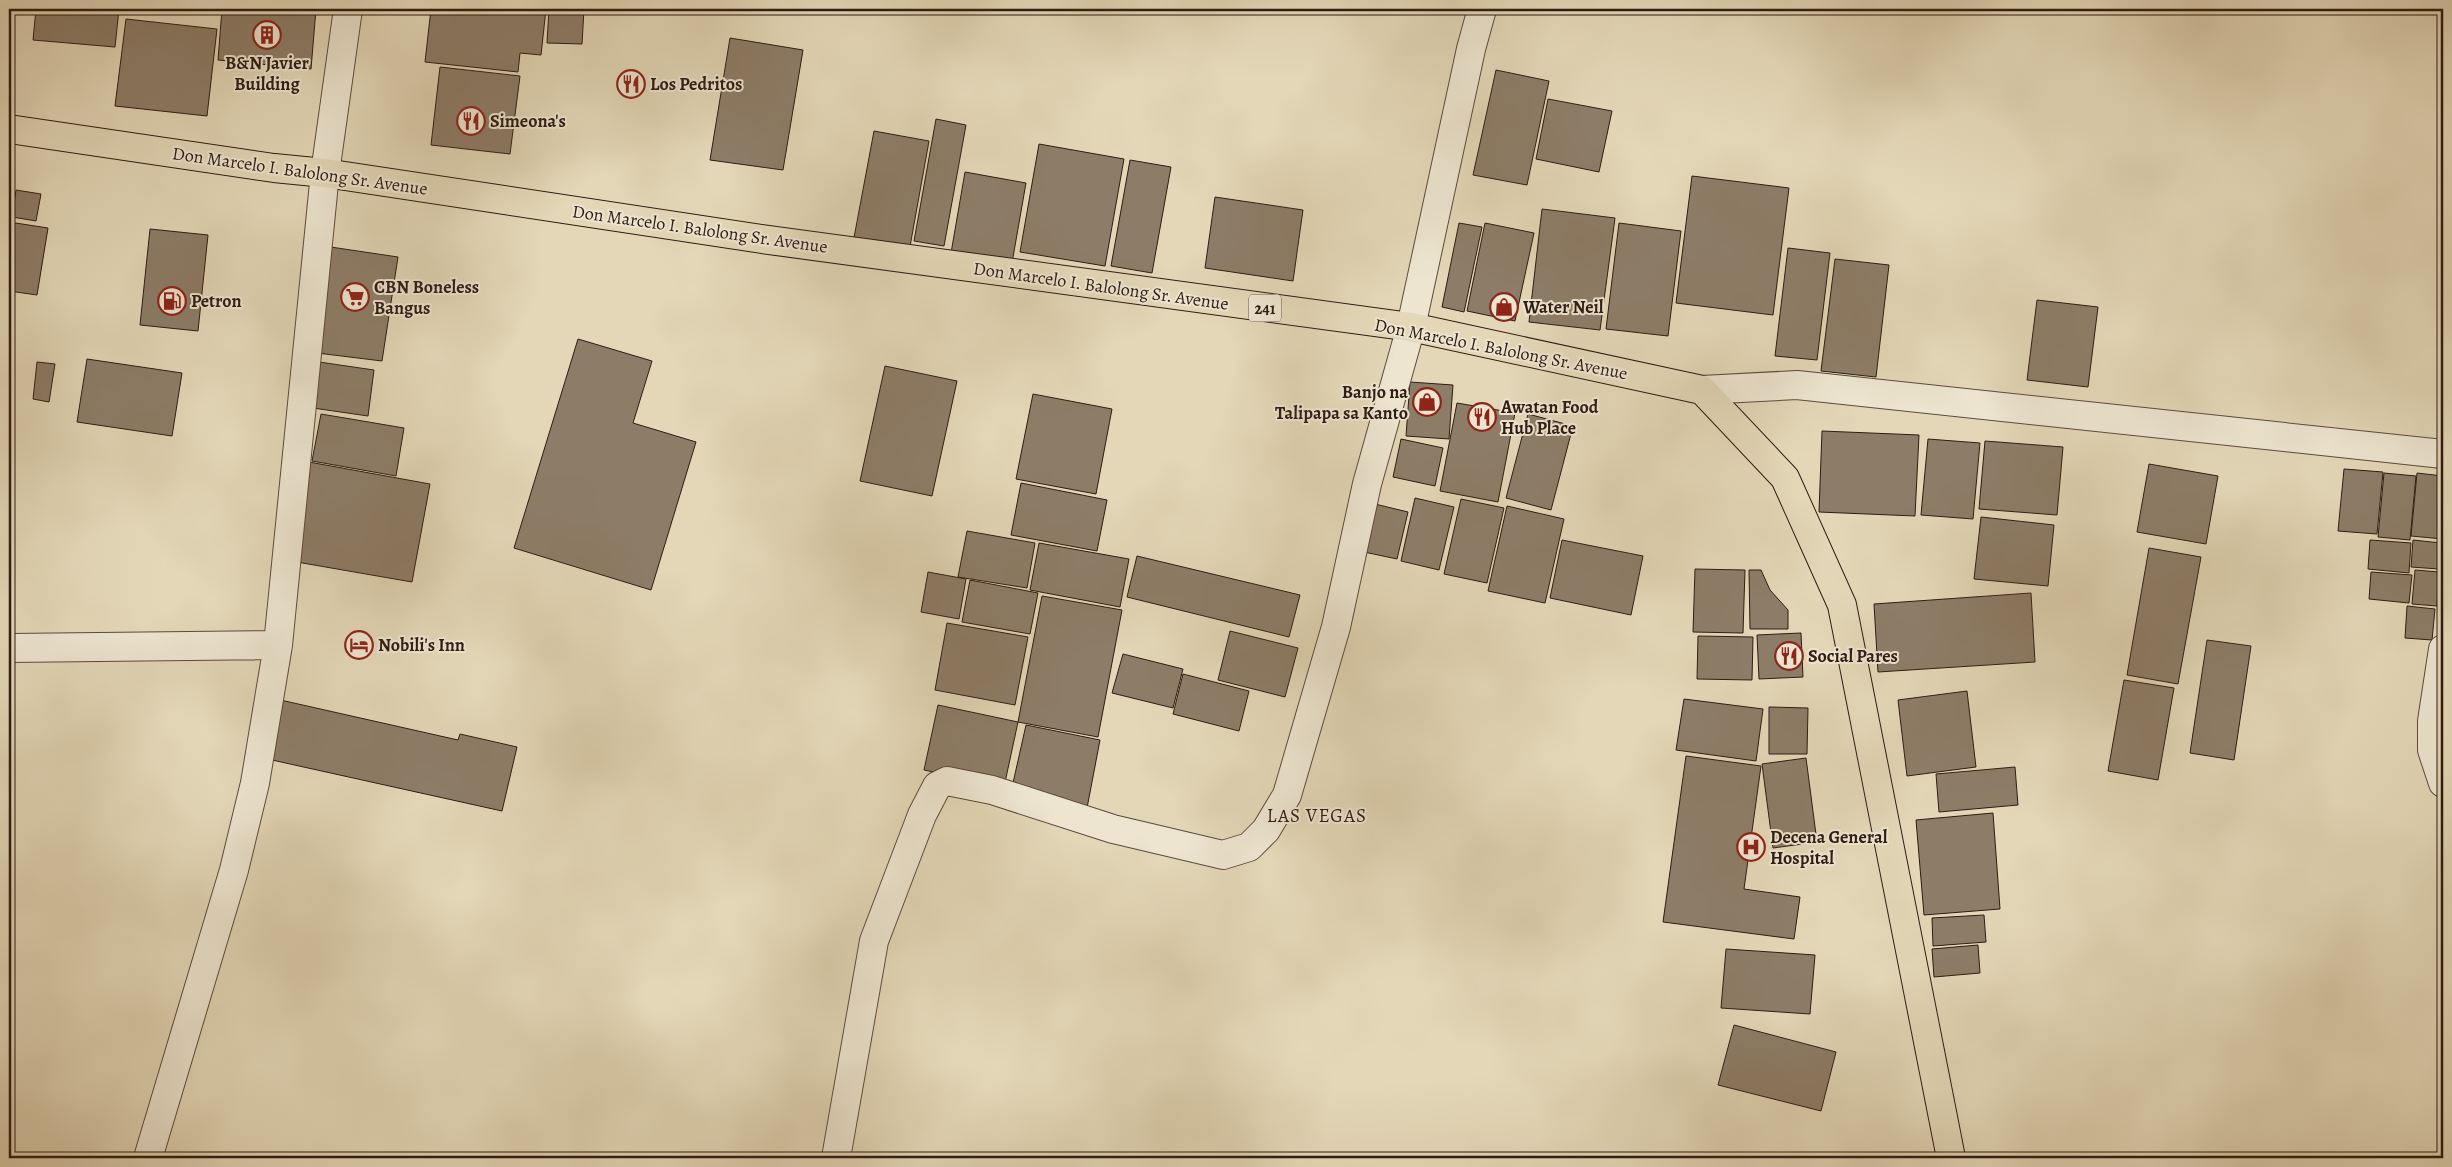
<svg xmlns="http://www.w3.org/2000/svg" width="2452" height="1167" viewBox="0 0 2452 1167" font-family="Alegreya,serif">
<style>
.building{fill:#8d7d68;stroke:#2f1b13}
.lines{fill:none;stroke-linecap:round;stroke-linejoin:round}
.minor-casing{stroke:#5c4a3c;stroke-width:30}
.major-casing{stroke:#2f1b13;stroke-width:30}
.minor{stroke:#ede5d0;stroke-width:28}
.major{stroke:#e3d7b7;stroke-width:28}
.labels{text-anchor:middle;stroke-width:4;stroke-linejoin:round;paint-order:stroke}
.shield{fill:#ede5d0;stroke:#68584c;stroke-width:1}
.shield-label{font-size:16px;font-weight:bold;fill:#2f1b13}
.poi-label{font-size:18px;font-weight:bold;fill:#2f1b13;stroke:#ede5d0;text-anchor:start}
.street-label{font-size:18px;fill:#2f1b13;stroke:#ede5d0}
.neighbourhood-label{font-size:19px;letter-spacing:1px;fill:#2f1b13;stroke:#ede5d0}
</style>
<rect width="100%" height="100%" fill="#e3d7b7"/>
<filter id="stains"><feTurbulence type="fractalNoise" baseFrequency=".004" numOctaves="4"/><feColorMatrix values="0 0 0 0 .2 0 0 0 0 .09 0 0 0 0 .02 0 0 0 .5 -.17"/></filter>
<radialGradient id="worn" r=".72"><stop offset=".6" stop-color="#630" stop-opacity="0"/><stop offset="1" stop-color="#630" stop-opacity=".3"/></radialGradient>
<!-- building -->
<path class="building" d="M36,9H119L115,47L33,40Z
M222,9H316L311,69L218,60Z
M431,9H546L541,55L520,53L518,72L425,62Z
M549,9H584L582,44L547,43Z
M126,19L217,29L207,116L115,106Z
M730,38L803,50L783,170L710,160Z
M440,67L520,76L510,154L431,145Z
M1496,70L1549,81L1527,185L1473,175Z
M1548,99L1612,111L1599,172L1536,159Z
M936,119L966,125L944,246L914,241Z
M874,131L929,141L909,252L853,243Z
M1039,144L1124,159L1105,266L1020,252Z
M1130,160L1171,167L1152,273L1111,266Z
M965,172L1026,183L1012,263L951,253Z
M1692,176L1789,188L1773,315L1676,303Z
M9,186L13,187L9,212Z
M16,190L41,194L36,221L12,217Z
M1215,197L1303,210L1293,281L1205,268Z
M1542,209L1615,218L1600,330L1529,322Z
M9,222L48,228L37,295L9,291Z
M1459,223L1482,227L1464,312L1442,307Z
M1485,223L1534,233L1515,321L1467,311Z
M1619,223L1681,231L1668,336L1606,329Z
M150,229L208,235L198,331L140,325Z
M324,246L398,257L382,361L309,352Z
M1788,248L1830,253L1817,360L1775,356Z
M1835,259L1889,265L1876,377L1821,371Z
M2037,300L2098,307L2088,387L2027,380Z
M578,339L652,361L633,423L696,442L651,590L514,548Z
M87,359L182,373L172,436L77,422Z
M37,362L55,364L49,402L33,399Z
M319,362L374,370L368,416L313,408Z
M885,366L957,381L932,496L860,481Z
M1410,382L1453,385L1449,439L1406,436Z
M1033,394L1112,409L1096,494L1016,479Z
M1457,403L1515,413L1498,502L1440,491Z
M321,414L404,428L396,476L312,461Z
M1528,414L1573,426L1551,510L1506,498Z
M1822,431L1919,435L1915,516L1819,512Z
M1401,439L1443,448L1435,486L1393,477Z
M1928,439L1980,443L1973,519L1921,515Z
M1985,441L2063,447L2057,515L1979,509Z
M309,462L430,484L412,582L291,561Z
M2149,464L2218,476L2206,544L2137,532Z
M2344,469L2383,472L2377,534L2338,531Z
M2384,473L2416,476L2410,540L2378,537Z
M2417,473L2443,476V539L2411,536Z
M1021,483L1107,500L1097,551L1011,535Z
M1415,498L1454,507L1439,570L1401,561Z
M1461,499L1504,508L1487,583L1444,574Z
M1375,504L1408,512L1397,559L1364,552Z
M1507,506L1564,519L1545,603L1488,591Z
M1981,517L2054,525L2048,586L1974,579Z
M967,531L1035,543L1027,588L958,577Z
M1562,540L1643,556L1631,615L1550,598Z
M2370,540L2411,543L2409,573L2368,569Z
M2413,540L2441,543L2439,569L2411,567Z
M1039,543L1129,559L1120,607L1030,590Z
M2149,548L2201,557L2178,684L2127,675Z
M2443,553V597H2439Z
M1137,556L1300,595L1289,637L1127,597Z
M1695,569L1745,570L1743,633L1693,632Z
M1749,570H1761L1770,590L1788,610V629H1750Z
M2415,570L2439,572L2437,606L2412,604Z
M928,572L966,579L959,619L921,612Z
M2371,572L2412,575L2409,603L2369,599Z
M970,580L1038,593L1030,634L962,622Z
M2031,593L2035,662L1878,672L1874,604Z
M1042,596L1122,610L1098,737L1018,722Z
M2407,606L2435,609L2432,640L2405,638Z
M947,623L1028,637L1015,705L935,690Z
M1230,631L1298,648L1285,697L1218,680Z
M1801,633L1803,677L1759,679L1757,635Z
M1698,636L1753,637L1752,680L1697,679Z
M2207,640L2251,646L2234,760L2190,753Z
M1123,654L1183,669L1173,708L1112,693Z
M1183,674L1249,691L1239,731L1173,714Z
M2124,680L2174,688L2158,780L2108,771Z
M1967,691L1976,767L1907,776L1898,700Z
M276,699L458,740L460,734L517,747L502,811L263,758Z
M1684,699L1763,709L1756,761L1676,750Z
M938,705L1018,722L1004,787L924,770Z
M1769,707L1808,708L1807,754H1769Z
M1026,725L1100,740L1087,808L1011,792Z
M1686,756L1761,766L1744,889L1800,897L1794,939L1663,922Z
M1806,758L1817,842L1773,848L1762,764Z
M2015,767L2018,805L1939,812L1936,774Z
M1993,813L2000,909L1924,915L1916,820Z
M1984,915L1986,942L1933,946L1932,918Z
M1978,945L1980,973L1934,977L1932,949Z
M1726,949L1815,955L1810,1014L1721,1008Z
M1734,1025L1836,1052L1821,1111L1718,1085Z"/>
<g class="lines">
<defs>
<path id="minor" d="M1702,390L1797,385L2443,454
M9,648L278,645
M2443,649L2432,721V750L2443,783
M148,1158L234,870L255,783L278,645L325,173L348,9
M836,1158L874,941L922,815L937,786L947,781L992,790L1113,829L1223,855L1249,847L1266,830L1287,795L1336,627L1367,484L1411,327L1471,49L1482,9"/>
<path id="major" d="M9,129L274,168L325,173L762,239L1411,327L1702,390L1785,478L1842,605L1951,1158"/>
</defs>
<!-- minor casing -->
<use href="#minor" class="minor-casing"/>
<!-- major casing -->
<use href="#major" class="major-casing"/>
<!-- minor -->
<use href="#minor" class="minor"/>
<!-- major -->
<use href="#major" class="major"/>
</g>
<!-- icons -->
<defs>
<symbol id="building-ring" viewBox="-11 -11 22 22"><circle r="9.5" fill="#ede5d0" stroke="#8f2418" stroke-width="1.5"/><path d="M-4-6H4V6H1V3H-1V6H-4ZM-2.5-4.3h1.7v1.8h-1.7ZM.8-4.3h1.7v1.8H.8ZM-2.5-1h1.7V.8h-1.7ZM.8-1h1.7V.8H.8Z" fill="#8f2418"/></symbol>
<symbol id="restaurant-ring" viewBox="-11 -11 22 22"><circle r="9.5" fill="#ede5d0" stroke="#8f2418" stroke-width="1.5"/><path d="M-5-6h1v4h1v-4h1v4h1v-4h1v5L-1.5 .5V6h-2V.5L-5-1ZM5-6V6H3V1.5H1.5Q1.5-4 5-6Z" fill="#8f2418"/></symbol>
<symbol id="supermarket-ring" viewBox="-11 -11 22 22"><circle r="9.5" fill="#ede5d0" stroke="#8f2418" stroke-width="1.5"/><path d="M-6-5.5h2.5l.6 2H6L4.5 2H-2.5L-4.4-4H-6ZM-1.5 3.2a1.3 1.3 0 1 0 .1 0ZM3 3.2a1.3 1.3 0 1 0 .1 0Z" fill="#8f2418"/></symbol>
<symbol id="fuel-ring" viewBox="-11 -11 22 22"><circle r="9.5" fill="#ede5d0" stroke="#8f2418" stroke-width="1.5"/><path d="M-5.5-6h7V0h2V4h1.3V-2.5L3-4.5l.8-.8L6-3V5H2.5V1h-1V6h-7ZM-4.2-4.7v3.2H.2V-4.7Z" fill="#8f2418"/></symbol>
<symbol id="shop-ring" viewBox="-11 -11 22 22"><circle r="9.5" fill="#ede5d0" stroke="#8f2418" stroke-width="1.5"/><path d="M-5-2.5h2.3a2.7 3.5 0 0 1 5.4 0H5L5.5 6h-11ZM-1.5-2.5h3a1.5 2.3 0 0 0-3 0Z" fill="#8f2418"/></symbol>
<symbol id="hotel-ring" viewBox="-11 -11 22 22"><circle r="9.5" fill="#ede5d0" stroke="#8f2418" stroke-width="1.5"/><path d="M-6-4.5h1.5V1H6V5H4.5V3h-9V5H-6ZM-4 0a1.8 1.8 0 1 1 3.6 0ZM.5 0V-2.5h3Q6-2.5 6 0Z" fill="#8f2418"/></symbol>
<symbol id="hospital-ring" viewBox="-11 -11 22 22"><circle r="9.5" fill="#ede5d0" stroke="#8f2418" stroke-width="1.5"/><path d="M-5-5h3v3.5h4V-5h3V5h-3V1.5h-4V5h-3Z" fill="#8f2418"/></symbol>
</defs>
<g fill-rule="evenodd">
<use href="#building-ring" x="251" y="19" width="32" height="32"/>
<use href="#restaurant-ring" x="615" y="68" width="32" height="32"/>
<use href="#restaurant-ring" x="455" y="105" width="32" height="32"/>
<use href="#supermarket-ring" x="339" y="281" width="32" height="32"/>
<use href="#fuel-ring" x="156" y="285" width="32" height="32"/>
<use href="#shop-ring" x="1488" y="291" width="32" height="32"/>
<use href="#shop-ring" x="1411" y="386" width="32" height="32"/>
<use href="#restaurant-ring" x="1466" y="401" width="32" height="32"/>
<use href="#hotel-ring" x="343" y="629" width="32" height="32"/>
<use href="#restaurant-ring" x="1773" y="640" width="32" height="32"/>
<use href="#hospital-ring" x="1735" y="831" width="32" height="32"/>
</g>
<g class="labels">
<!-- shield labels -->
<rect class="shield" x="1249" y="294.5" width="32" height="27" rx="4"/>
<g class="shield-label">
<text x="1265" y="314">241</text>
</g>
<!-- poi labels -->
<g class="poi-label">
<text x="267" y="69" text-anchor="middle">B&amp;N Javier<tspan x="267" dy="21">Building</tspan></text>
<text x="650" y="90">Los Pedritos</text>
<text x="490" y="127">Simeona's</text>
<text x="374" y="293">CBN Boneless<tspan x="374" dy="21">Bangus</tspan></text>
<text x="191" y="307">Petron</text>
<text x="1523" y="313">Water Neil</text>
<text x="1408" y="398" text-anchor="end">Banjo na<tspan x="1408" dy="21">Talipapa sa Kanto</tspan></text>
<text x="1501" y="413">Awatan Food<tspan x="1501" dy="21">Hub Place</tspan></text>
<text x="378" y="651">Nobili's Inn</text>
<text x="1808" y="662">Social Pares</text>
<text x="1770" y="843">Decena General<tspan x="1770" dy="21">Hospital</tspan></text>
</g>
<!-- street labels -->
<g class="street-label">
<text transform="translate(300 171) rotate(8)" y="6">Don Marcelo I. Balolong Sr. Avenue</text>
<text transform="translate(700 229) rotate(8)" y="6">Don Marcelo I. Balolong Sr. Avenue</text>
<text transform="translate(1101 286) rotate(8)" y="6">Don Marcelo I. Balolong Sr. Avenue</text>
<text transform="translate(1501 349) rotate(11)" y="6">Don Marcelo I. Balolong Sr. Avenue</text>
</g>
<!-- neighbourhood labels -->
<g class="neighbourhood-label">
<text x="1317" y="822">LAS VEGAS</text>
</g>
</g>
<!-- margin -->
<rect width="2452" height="1167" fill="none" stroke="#e3d7b7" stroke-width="30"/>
<rect x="10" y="10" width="2432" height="1147" fill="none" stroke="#2f1b13" stroke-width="2.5"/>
<rect x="15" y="15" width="2422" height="1137" fill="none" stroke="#2f1b13"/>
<rect width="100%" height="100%" filter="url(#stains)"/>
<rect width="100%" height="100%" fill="url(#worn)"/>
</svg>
